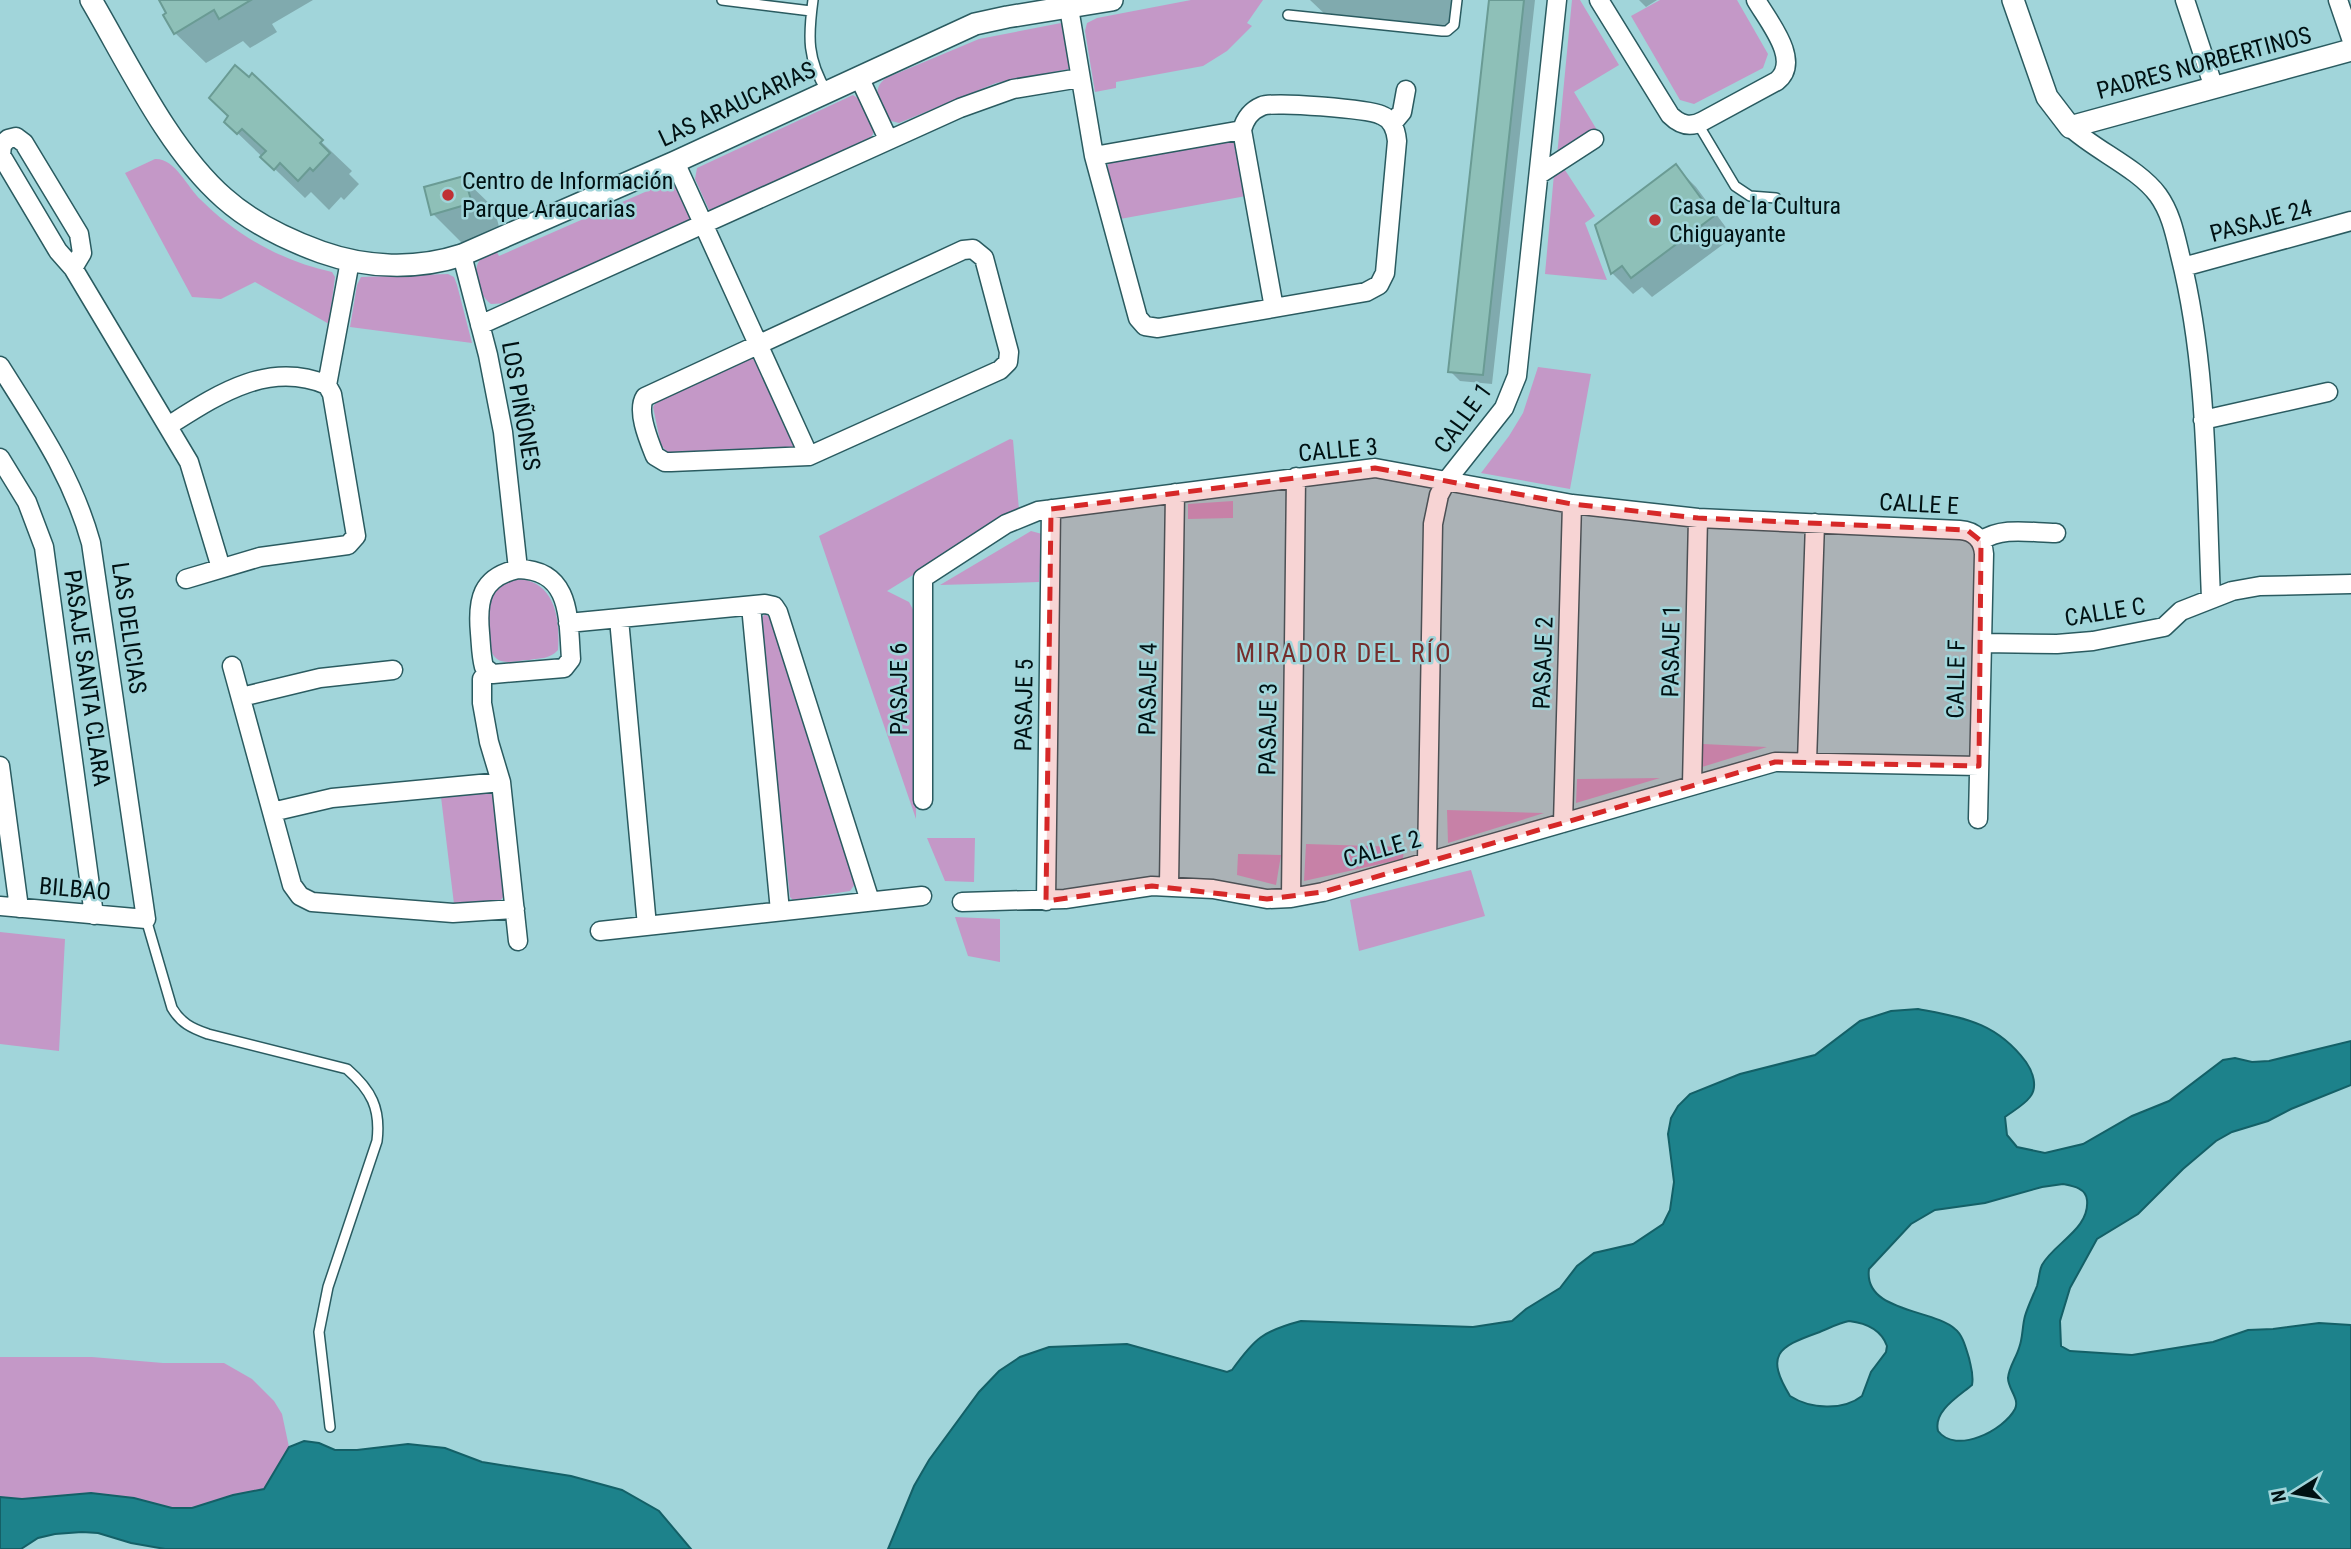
<svg xmlns="http://www.w3.org/2000/svg" width="2351" height="1549" viewBox="0 0 2351 1549" font-family="'Roboto Condensed',sans-serif">
<style>
.green{fill:#c498c7}
.water{fill:#1d828b;stroke:#146067;stroke-width:2;fill-rule:evenodd}
.shadow{fill:#0003}
.building{fill:#8ec0b8;stroke:#6a9b94;stroke-width:2}
.lines{fill:none;stroke-linecap:round;stroke-linejoin:round}
.service-casing{stroke:#2a5b60;stroke-width:12}
.minor-casing{stroke:#2a5b60;stroke-width:21}
.tertiary-casing{stroke:#2a5b60;stroke-width:24}
.service{stroke:#fff;stroke-width:9}
.minor{stroke:#fff;stroke-width:18}
.tertiary{stroke:#fff;stroke-width:21}
.marked{fill:#d62828;fill-opacity:0.2;stroke:#d62828;stroke-width:5;stroke-dasharray:14 9;stroke-linejoin:round}
.poi-dot{fill:#bf3034;stroke:#a1d5da;stroke-width:2.5}
.labels{text-anchor:middle;stroke-width:5;stroke-linejoin:round;paint-order:stroke}
.street-label{font-size:24px;fill:#001113;stroke:#a1d5da}
.poi-label{font-size:24px;fill:#001113;stroke:#a1d5da;text-anchor:start}
.neighbourhood-label{font-size:26px;letter-spacing:2px;fill:#752e2c;stroke:#a1d5da}
</style>
<rect width="100%" height="100%" fill="#a1d5da"/>
<!-- green -->
<path class="green" d="M1191,0H1263L1247,23L1252,26L1227,51L1203,66L1116,82V88L1095,92L1085,31L1087,23L1097,18Z
M1572,0H1580L1619,65L1574,92L1597,130L1557,156Z
M1660,0H1737L1768,54L1763,68L1694,104L1680,100L1631,16Z
M1061,23L1063,25L1069,69L996,83L899,123L891,121C881,108 869,90 886,78L979,39Z
M853,95C864,101 875,121 873,134L871,137L714,212L709,210L695,179L697,168Z
M1228,140L1237,144L1246,196L1120,219L1108,172V163Z
M155,159C175,158 187,187 201,200C237,236 282,261 332,272L335,277L329,324L255,282L221,299L192,297L125,173Z
M1563,167L1595,216L1585,223L1607,280L1545,274L1554,174Z
M665,178C679,179 689,207 691,220L509,303L491,304C480,296 472,277 478,263C482,256 489,253 495,249L499,256L661,185L658,180Z
M448,274L454,277L457,285L472,343L350,327L357,285L361,277Z
M753,358L799,451L669,454L661,445L653,407L659,398Z
M1538,367L1591,374L1570,489L1481,473L1509,436L1523,413Z
M1010,439L1013,440L1019,510L887,591L909,602L917,617L916,819L819,536Z
M1233,501V518L1188,519V504Z
M1031,531L1042,534L1039,582L940,585Z
M522,579C556,585 560,620 558,650C550,659 541,658 529,660C520,660 505,665 497,659C489,653 490,642 489,633C485,604 488,582 522,579Z
M765,614L773,620L855,884L850,891L793,900L790,897L759,621Z
M1703,744L1767,747L1702,767Z
M1660,778L1576,803L1577,779Z
M490,792L494,798L504,896L499,902L454,904L441,797Z
M1447,810L1544,813L1448,843Z
M927,838H975L974,882L945,881Z
M1306,844L1404,847L1403,859L1304,881Z
M1238,854L1281,855L1276,885L1237,875Z
M1471,870L1485,916L1359,951L1350,900Z
M955,917L1000,919V962L968,956Z
M0,932L65,939L59,1051L0,1044Z
M0,1357H92L163,1363H224L252,1379L274,1401L282,1414L289,1447L264,1489L233,1495L192,1508H172L134,1498L91,1493L22,1499L0,1497Z"/>
<!-- water -->
<path class="water" d="M1918,1009C1964,1018 1996,1022 2026,1062C2033,1072 2038,1087 2030,1097C2024,1105 2013,1111 2005,1117L2007,1135L2017,1147L2045,1153L2083,1144L2132,1116L2169,1101L2223,1060L2235,1058L2252,1062L2269,1061L2351,1041V1085L2291,1109L2268,1121L2232,1132L2216,1141L2183,1169L2138,1214L2097,1239L2070,1288L2060,1321L2061,1346L2070,1351L2132,1355L2213,1342L2248,1330L2273,1329L2319,1323L2351,1325V1549H888L914,1486L929,1460L979,1392L999,1371L1020,1357L1049,1347L1127,1344L1227,1372L1232,1370C1255,1338 1263,1331 1301,1321L1473,1327L1512,1321L1526,1309L1560,1288L1577,1266L1594,1253L1633,1244L1663,1224L1670,1210L1674,1182L1668,1134L1671,1118L1678,1106L1690,1094L1740,1074L1815,1055L1860,1021L1891,1011ZM2063,1184C2073,1186 2086,1188 2087,1200C2090,1229 2054,1243 2042,1265C2039,1271 2039,1280 2037,1286C2033,1296 2028,1306 2025,1316C2022,1327 2023,1338 2019,1348C2016,1358 2009,1367 2008,1378C2008,1389 2020,1399 2015,1409C2004,1430 1956,1455 1938,1431C1933,1411 1959,1396 1972,1385C1974,1375 1971,1368 1969,1358C1966,1349 1963,1335 1955,1329C1933,1309 1863,1312 1869,1269L1911,1224L1935,1210L1985,1203L2042,1187ZM1849,1321C1866,1323 1881,1329 1887,1346L1886,1352L1871,1372L1862,1396C1843,1411 1810,1409 1790,1396C1765,1355 1778,1347 1817,1333C1828,1329 1838,1323 1849,1321Z
M304,1441L319,1443L335,1450H357L408,1444L445,1448L482,1462L571,1476L622,1490L659,1511L691,1549H165L131,1543L98,1533L82,1532L55,1534L38,1538L21,1549H0V1497L22,1499L91,1493L134,1498L172,1508H192L233,1495L264,1489L289,1447Z"/>
<!-- shadow -->
<path class="shadow" d="M161,0H313L272,24L277,32L250,48L243,41L206,63L175,33Z
M1310,0H1452L1450,30L1330,19Z
M1491,0H1535L1492,384L1460,381L1450,371Z
M1639,0H1657L1646,7Z
M252,76L352,171L349,174L359,184L344,200L341,197L329,210L311,192L305,198L226,122Z
M1676,167L1696,187L1733,237L1652,297L1642,287L1633,294L1613,274L1597,225Z
M463,178L494,208L501,234L463,244L433,214Z"/>
<!-- building -->
<path class="building" d="M159,0H251L219,19L214,10L174,34L163,15L166,13Z
M1489,0H1524L1483,375L1448,372Z
M235,65L249,77L252,73L323,140L320,143L330,153L313,171L310,168L298,181L280,163L274,170L260,157L266,151L242,129L237,134L224,122L228,116L209,98Z
M1676,164L1714,216L1631,278L1622,266L1611,274L1595,225Z
M464,176L472,203L431,215L424,187Z"/>
<g class="lines">
<defs>
<path id="service" d="M722,0L811,11
M813,0C808,37 807,59 827,92
M1288,15L1442,31H1447L1454,25L1457,0
M1698,124L1735,186L1750,196L1776,198
M146,919L172,1008C181,1023 191,1028 208,1034L347,1069C371,1090 381,1108 377,1141L328,1287L319,1332L330,1427"/>
<path id="minor" d="M1599,0L1670,115C1680,125 1690,128 1703,121L1777,81C1802,61 1768,21 1756,0
M2185,0L2214,88
M2338,0L2351,38
M1069,8L1094,156L1138,318L1145,326L1158,328L1366,292L1379,285L1385,273L1397,141C1396,130 1392,119 1381,115C1368,109 1274,101 1262,106C1250,111 1245,119 1242,130L1274,308
M859,77L888,139
M1392,124L1402,112L1406,90
M2070,127C2096,151 2138,168 2158,195C2171,213 2175,234 2180,255C2208,366 2206,484 2211,598
M1094,156L1242,130
M675,162L809,456
M1540,174L1594,139
M973,249L984,258L1009,352L1008,362L1000,370L809,456L671,462H665L655,456C649,441 636,411 645,397L963,250Z
M462,255L488,355L503,432L518,569
M2183,267L2351,221
M73,268L82,253L79,234L24,143L16,137L8,139L2,145L1,155L58,251L73,268L189,462L221,568
M480,325L960,108L1013,89L1080,78
M0,366C37,425 72,475 91,543L146,919L0,906
M2203,420L2328,392
M168,426C217,395 268,360 327,385
M0,458L27,502L44,547L94,915
M1981,541C2002,526 2032,533 2056,533
M518,569C572,570 568,619 571,659L564,668L493,674L484,667C481,656 481,644 480,633C477,600 481,577 518,569Z
M186,579L260,557L348,545L356,536L332,394L327,385L350,261
M751,606L780,911
M619,619L647,926
M568,623L765,604L774,606L778,612L870,901
M1982,643L2057,644L2093,641L2164,627L2181,611L2232,591L2260,586L2351,584
M232,666L292,885L300,896L312,902L453,913L515,909
M488,671L482,679V703L489,742L501,782L518,941
M241,697L320,678L393,670
M1807,762L1815,523
M0,766L19,908
M1692,785L1698,518
M923,800V578L1006,524L1038,511L1375,468L1572,504L1698,518L1960,530C1975,531 1983,540 1984,554L1978,819
M272,812L332,798L501,782
M1563,823L1572,504
M1427,862L1433,524L1439,495L1447,480L1504,408L1517,376L1557,0
M1169,885L1175,493
M1291,898L1296,477
M1046,901L1051,509
M962,902L1065,899L1152,886L1213,889L1267,899L1291,898L1323,892L1775,762L1979,766
M600,931L922,896"/>
<path id="tertiary" d="M91,0C128,63 169,150 224,198C252,223 285,239 321,252C366,268 416,270 462,255L675,162L975,24L1007,17L1112,0
M2013,0L2047,97L2070,127L2351,50"/>
</defs>
<!-- service casing -->
<use href="#service" class="service-casing"/>
<!-- minor casing -->
<use href="#minor" class="minor-casing"/>
<!-- tertiary casing -->
<use href="#tertiary" class="tertiary-casing"/>
<!-- service -->
<use href="#service" class="service"/>
<!-- minor -->
<use href="#minor" class="minor"/>
<!-- tertiary -->
<use href="#tertiary" class="tertiary"/>
</g>
<!-- marked area -->
<path class="marked" d="M1375,468L1572,504L1698,518L1967,530L1981,541L1979,766L1775,762L1323,892L1267,899L1152,886L1046,901L1051,509Z"/>
<!-- markers -->
<g class="poi-dot">
<circle cx="448" cy="195" r="7"/>
<circle cx="1655" cy="220" r="7"/>
</g>
<g class="labels">
<!-- street labels -->
<g class="street-label">
<text transform="translate(2204 63) rotate(-15)" y="8">PADRES NORBERTINOS</text>
<text transform="translate(737 104) rotate(-25)" y="8">LAS ARAUCARIAS</text>
<text transform="translate(2261 221) rotate(-15)" y="8">PASAJE 24</text>
<text transform="translate(521 406) rotate(80)" y="8">LOS PIÑONES</text>
<text transform="translate(1463 418) rotate(-54)" y="8">CALLE 1</text>
<text transform="translate(1338 450) rotate(-5)" y="8">CALLE 3</text>
<text transform="translate(1919 504) rotate(3)" y="8">CALLE E</text>
<text transform="translate(2105 612) rotate(-9)" y="8">CALLE C</text>
<text transform="translate(129 628) rotate(82)" y="8">LAS DELICIAS</text>
<text transform="translate(1671 651) rotate(-89)" y="8">PASAJE 1</text>
<text transform="translate(1543 663) rotate(-88)" y="8">PASAJE 2</text>
<text transform="translate(87 678) rotate(82)" y="8">PASAJE SANTA CLARA</text>
<text transform="translate(1956 679) rotate(-89)" y="8">CALLE F</text>
<text transform="translate(899 689) rotate(-90)" y="8">PASAJE 6</text>
<text transform="translate(1148 689) rotate(-89)" y="8">PASAJE 4</text>
<text transform="translate(1024 705) rotate(-89)" y="8">PASAJE 5</text>
<text transform="translate(1268 729) rotate(-89)" y="8">PASAJE 3</text>
<text transform="translate(1382 849) rotate(-16)" y="8">CALLE 2</text>
<text transform="translate(75 889) rotate(5)" y="8">BILBAO</text>
</g>
<!-- poi labels -->
<g class="poi-label">
<text x="462" y="189">Centro de Información<tspan x="462" dy="28">Parque Araucarias</tspan></text>
<text x="1669" y="214">Casa de la Cultura<tspan x="1669" dy="28">Chiguayante</tspan></text>
</g>
<!-- neighbourhood labels -->
<g class="neighbourhood-label">
<text x="1344" y="662">MIRADOR DEL RÍO</text>
</g>
</g>
<!-- north arrow -->
<g transform="translate(2295 1493) rotate(259)" stroke="#a1d5da" stroke-width="5" paint-order="stroke">
<path d="M0-5L12 26L0 18L-12 26Z" fill="#001113"/>
<text y="-10" font-size="19" font-weight="bold" text-anchor="middle" fill="#001113">N</text>
</g>
</svg>
